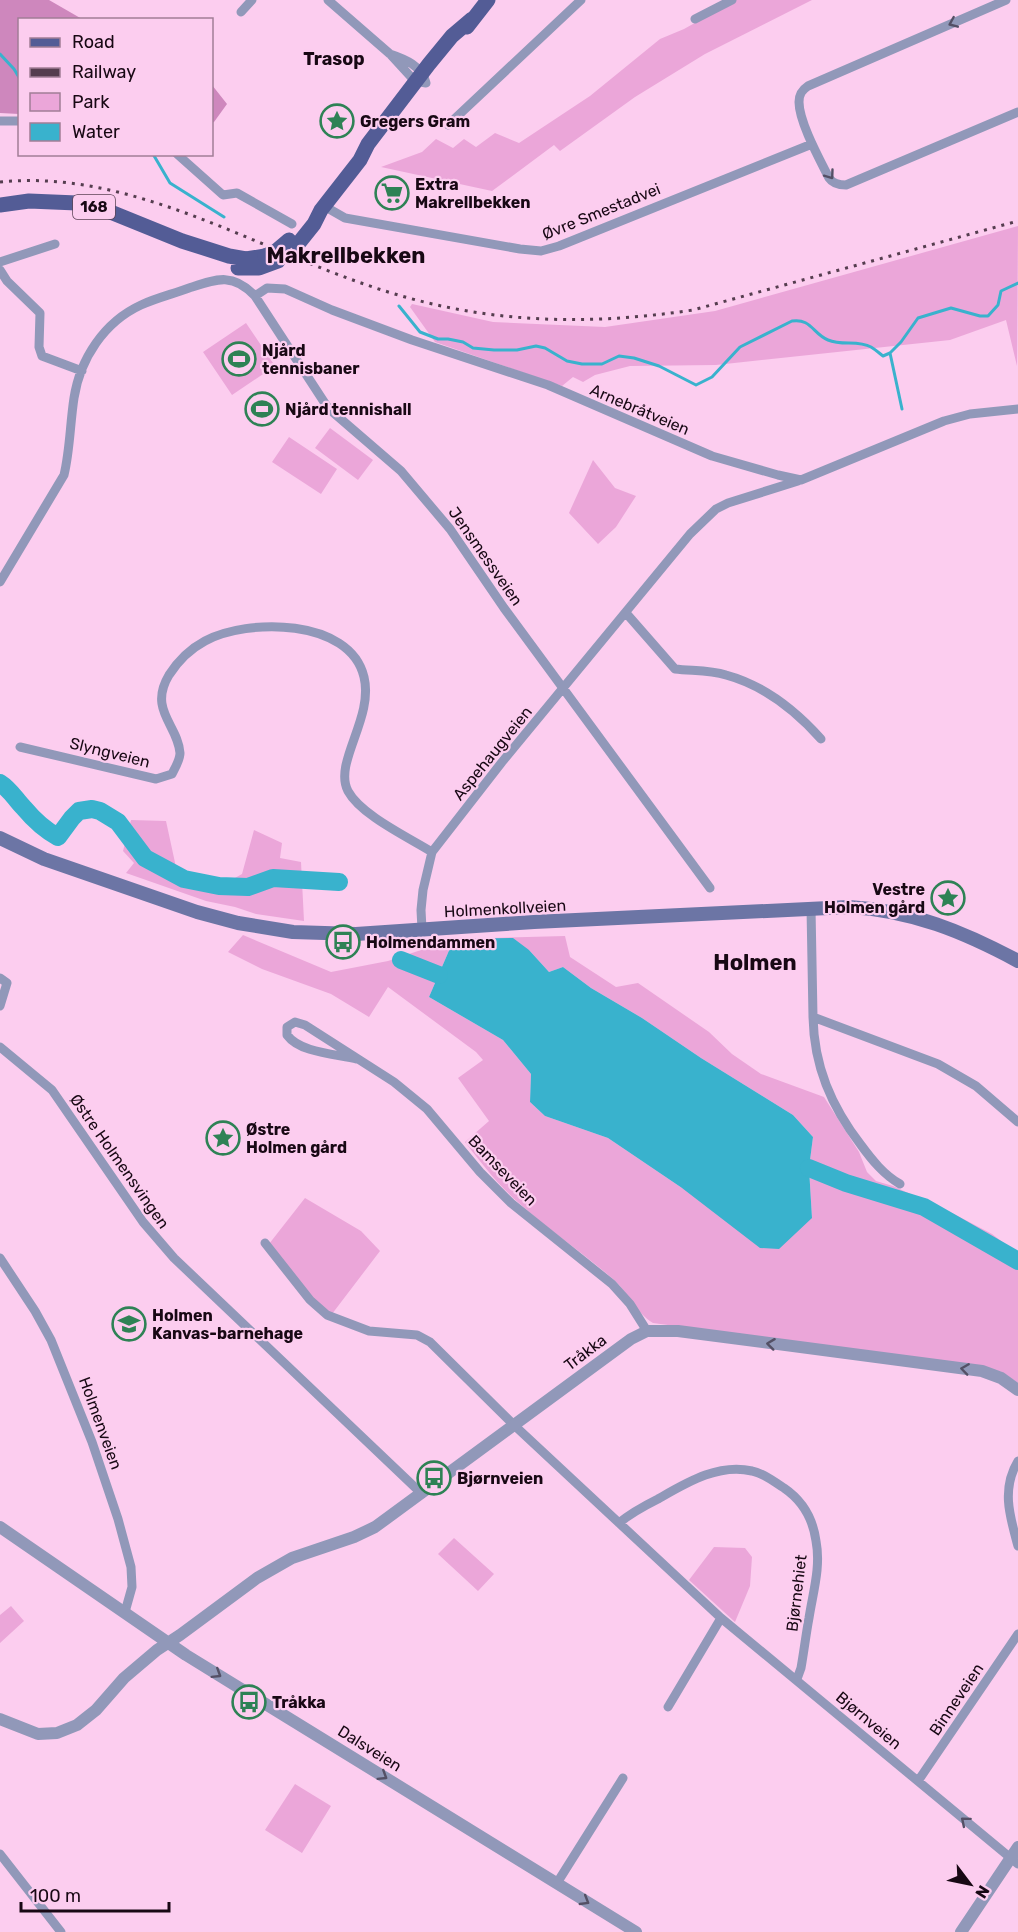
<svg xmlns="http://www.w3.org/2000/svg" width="1018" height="1932" viewBox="0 0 1018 1932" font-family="Rubik,sans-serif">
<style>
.green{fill:#eba6d9;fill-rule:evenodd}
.forest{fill:#ce87bd}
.water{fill:#39b2cd}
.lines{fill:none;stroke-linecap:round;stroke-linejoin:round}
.stream{stroke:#39b2cd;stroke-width:3}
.river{stroke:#39b2cd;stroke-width:18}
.minor{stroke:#9198b9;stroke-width:9}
.tertiary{stroke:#9198b9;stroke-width:12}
.secondary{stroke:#6c75a5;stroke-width:14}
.primary{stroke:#535c96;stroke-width:15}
.rail{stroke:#553d4f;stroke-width:3;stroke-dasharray:3 6;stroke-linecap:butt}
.primary-bridge{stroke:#535c96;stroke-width:15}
.oneway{stroke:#545066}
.labels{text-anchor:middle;stroke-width:4.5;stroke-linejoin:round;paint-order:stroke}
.shield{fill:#fccdef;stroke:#5c4356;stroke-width:1.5}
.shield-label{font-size:15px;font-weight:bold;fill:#180814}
.poi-label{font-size:16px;font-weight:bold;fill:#180814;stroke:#fccdef;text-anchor:start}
.street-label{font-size:16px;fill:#180814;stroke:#fccdef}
.neighbourhood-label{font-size:18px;font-weight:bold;fill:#180814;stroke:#fccdef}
.district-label{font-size:22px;font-weight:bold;fill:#180814;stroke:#fccdef}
</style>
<rect width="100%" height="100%" fill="#fccdef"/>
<!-- green -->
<path class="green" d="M736,0H812L705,54L635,97L560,151L554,145L492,191L381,167L422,152L436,139L453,148L464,139L476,147L495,133L519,143L590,96L660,39L684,29Z
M1018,226L1017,366L1006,320L950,340L716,365L630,366L595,375L583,382L573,377L562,386L435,342L410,307L412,304L493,322L605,327L715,311Z
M246,323L275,366L232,395L203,352Z
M330,428L373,460L358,480L315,448Z
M289,437L337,469L321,494L272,462Z
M593,460L615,488L636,496L616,527L598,544L569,513Z
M131,820L166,821L179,881L212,891L242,874L254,830L282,843L280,858L301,862L304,921L256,914L235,907L206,901L126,873L134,863L123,851Z
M243,935L331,972L388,961L454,939L565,936L570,957L616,987L638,983L709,1032L732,1054L761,1074L824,1097L859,1152L867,1172L876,1181L893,1186L954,1214L992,1234L1018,1254V1383L1002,1372L991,1369L653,1323C636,1313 628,1292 613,1279C583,1253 550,1231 520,1204C499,1186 482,1164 465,1142L489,1121L458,1078L483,1060L476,1052L388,987L369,1017L331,994L262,969L228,952ZM454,939L529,950L549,972L563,967L591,988L642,1018L701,1058L793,1115L813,1137L809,1168L812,1218L682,1188L608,1138L545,1116L530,1102L531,1074L503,1040L429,997Z
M305,1198L361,1231L380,1251L332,1314L315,1303L269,1244Z
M454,1538L494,1574L478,1591L438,1554Z
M714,1547L745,1548L752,1557L750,1586L735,1622L689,1580Z
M11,1606L24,1621L0,1643V1615Z
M295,1784L331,1806L302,1853L265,1830Z"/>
<!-- forest -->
<path class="forest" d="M0,0H49L82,19L20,20L19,114L0,113Z
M212,85L227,104L214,122L212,123Z"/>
<!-- water -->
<path class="water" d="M513,938L529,950L549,972L563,967L591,988L642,1018L701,1058L793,1115L813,1137L809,1168L812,1218L779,1249L760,1248L682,1188L608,1138L545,1116L530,1102L531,1074L503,1040L429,997L454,939Z"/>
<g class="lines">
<!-- stream -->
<path class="stream" d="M0,54L14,69L20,79
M153,154L170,183L224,217
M399,306L420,332L438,339H448L463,342L473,348L494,350H517L536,346L545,348L567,361L582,364H602L619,356L634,358L659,366L696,385L712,377L740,347L792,321C811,318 813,334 828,340C842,346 858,340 871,347C876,350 879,353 883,356L890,353L901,342L918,318L951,308L980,316H988L998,305L1001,291L1018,283
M890,353L902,409"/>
<!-- river -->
<path class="river" d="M0,783C11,790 15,799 24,808C34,820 45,830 58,837L72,818L79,811L92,809L100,811L118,822L145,858L184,879L219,886L248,887L273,878L339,882
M401,960L439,975
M809,1168L846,1183L924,1207L1018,1261"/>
<!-- minor -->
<path class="minor" d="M328,0L390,54L412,78L416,81L426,83C422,66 405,59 390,54
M1006,0L808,86C802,90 799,94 799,102C799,122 820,160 829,178C833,184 839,185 846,185L1018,112
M241,12L252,0
M695,19L732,0
M0,121H20
M448,125L581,0
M177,154L223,195L237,193L292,224
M324,206L345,218L520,249L541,251L559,246L812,144
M0,262L55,244
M0,270L7,281L40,313L39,347L42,356L82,371
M255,296L267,288L285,289L332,310L412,340L548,385L712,456L778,475L801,480L944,421L970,414L1018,409
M0,582L64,475C70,450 70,424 74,398C80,359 104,322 141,305C156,298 173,294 189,288C216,279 233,272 255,296L328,408L401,471L450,529L504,608L710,888
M626,613L675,669C692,671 710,670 726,675C763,685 796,711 821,739
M20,747L156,779L172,774C175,768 180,760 180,753C178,725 148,710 169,675C178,661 190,649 205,641C247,618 350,618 364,677C374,718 333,763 348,791C361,815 408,837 432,852
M811,908L813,1017L938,1064L976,1086L1018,1122
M422,929L421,910L423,890L432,852L502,762L690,534L716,509L728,503L798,481
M0,978L7,983L0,1006
M813,1017C814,1066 831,1106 861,1145C872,1160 884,1175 900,1184
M0,1047L52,1090L143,1222L174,1258L422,1494
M357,1059C336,1054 300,1053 287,1035V1027L295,1022L305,1025L394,1082L427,1109L480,1172L511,1203L612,1284L630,1304L647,1331
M265,1243L310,1300L327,1315L369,1331L417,1335L430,1342L515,1426L721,1618L1018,1864
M0,1258L35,1311L51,1340L92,1442L118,1519L131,1567L132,1587L125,1612
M1018,1461C1001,1489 1010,1517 1018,1546
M619,1523C631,1513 644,1506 658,1499C686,1483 718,1463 752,1471C764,1473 774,1482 784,1488C803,1501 813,1519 816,1541C821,1567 813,1592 809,1618C806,1634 804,1651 801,1668L797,1679
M668,1707L721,1618
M918,1781L1018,1634
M0,1854L61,1932
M557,1883L623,1778"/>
<!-- tertiary -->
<path class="tertiary" d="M0,1527L186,1655L636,1932
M0,1719L38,1734L57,1733L77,1725L96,1710L124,1678L157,1650L180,1635L257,1578L292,1558L354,1537L375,1527L631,1339L647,1331H678L982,1371L1001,1378L1018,1390
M961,1932L1018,1847"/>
<!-- secondary -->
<path class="secondary" d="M0,838L44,859L197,912L238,923L293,932L356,934L534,922L849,907C911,910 964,932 1018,961"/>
<!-- primary -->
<path class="primary" d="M467,27L488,0
M0,205L29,201L77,203L108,211L182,241L229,256L246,259L265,256
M298,244L314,224L321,210L360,160L368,144L429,64L452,36L472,19
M238,268H259L278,261"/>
<!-- rail -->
<path class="rail" d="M0,182C128,169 249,245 367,285C476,323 579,327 693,310L1018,221"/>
<!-- primary-bridge -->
<path class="primary-bridge" d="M265,256L276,251L289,240"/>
</g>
<!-- one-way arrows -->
<defs><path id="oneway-chevron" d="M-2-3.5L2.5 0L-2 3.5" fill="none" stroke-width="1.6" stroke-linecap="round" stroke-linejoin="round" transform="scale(1.5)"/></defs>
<g class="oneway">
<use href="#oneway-chevron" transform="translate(953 23) rotate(157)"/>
<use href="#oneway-chevron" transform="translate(830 175) rotate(54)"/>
<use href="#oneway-chevron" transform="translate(771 1344) rotate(-173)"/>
<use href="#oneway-chevron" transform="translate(965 1369) rotate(-172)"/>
<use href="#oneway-chevron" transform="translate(217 1674) rotate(32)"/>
<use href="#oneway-chevron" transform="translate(383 1776) rotate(32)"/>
<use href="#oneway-chevron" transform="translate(965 1821) rotate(-140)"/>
<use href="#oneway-chevron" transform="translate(585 1901) rotate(31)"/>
</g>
<!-- icons -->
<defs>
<symbol id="sight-ring" viewBox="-11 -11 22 22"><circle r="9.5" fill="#fccdef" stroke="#2e8255" stroke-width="1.5"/><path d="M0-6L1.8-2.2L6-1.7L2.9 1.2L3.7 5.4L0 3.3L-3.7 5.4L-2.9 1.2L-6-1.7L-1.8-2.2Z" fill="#2e8255"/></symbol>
<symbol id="supermarket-ring" viewBox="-11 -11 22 22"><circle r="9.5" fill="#fccdef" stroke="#2e8255" stroke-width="1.5"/><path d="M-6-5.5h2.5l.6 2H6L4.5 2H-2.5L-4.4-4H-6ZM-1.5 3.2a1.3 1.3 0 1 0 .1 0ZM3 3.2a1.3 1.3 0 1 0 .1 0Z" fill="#2e8255"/></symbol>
<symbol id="stadium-ring" viewBox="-11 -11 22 22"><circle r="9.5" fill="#fccdef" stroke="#2e8255" stroke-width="1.5"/><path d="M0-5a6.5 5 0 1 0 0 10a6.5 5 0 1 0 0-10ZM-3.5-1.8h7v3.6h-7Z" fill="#2e8255"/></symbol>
<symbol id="bus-ring" viewBox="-11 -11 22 22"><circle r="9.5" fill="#fccdef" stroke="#2e8255" stroke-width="1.5"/><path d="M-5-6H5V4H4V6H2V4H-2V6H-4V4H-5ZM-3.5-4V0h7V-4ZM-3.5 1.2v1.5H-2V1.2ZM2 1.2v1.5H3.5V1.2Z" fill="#2e8255"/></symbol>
<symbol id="school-ring" viewBox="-11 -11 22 22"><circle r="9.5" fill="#fccdef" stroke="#2e8255" stroke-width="1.5"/><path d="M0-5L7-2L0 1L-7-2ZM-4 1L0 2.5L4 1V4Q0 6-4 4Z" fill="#2e8255"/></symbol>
</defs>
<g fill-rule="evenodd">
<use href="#sight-ring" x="318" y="102" width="38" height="38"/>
<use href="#supermarket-ring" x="373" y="174" width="38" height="38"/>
<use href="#stadium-ring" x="220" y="340" width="38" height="38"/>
<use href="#stadium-ring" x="243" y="390" width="38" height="38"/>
<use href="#sight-ring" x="929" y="879" width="38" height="38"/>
<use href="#bus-ring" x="324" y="923" width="38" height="38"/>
<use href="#sight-ring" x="204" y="1119" width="38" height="38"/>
<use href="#school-ring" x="110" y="1305" width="38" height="38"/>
<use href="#bus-ring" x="415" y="1459" width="38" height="38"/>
<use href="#bus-ring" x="230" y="1683" width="38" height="38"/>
</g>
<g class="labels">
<!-- shield labels -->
<rect class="shield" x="73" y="195" width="42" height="24" rx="4.5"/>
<g class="shield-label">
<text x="94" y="212">168</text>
</g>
<!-- poi labels -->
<g class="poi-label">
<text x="360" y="127">Gregers Gram</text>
<text x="415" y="190">Extra<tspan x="415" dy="18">Makrellbekken</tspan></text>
<text x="262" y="356">Njård<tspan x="262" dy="18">tennisbaner</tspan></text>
<text x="285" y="415">Njård tennishall</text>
<text x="925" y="895" text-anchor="end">Vestre<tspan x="925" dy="18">Holmen gård</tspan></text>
<text x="366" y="948">Holmendammen</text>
<text x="246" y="1135">Østre<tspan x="246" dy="18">Holmen gård</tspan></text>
<text x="152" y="1321">Holmen<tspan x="152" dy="18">Kanvas-barnehage</tspan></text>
<text x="457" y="1484">Bjørnveien</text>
<text x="272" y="1708">Tråkka</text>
</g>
<!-- street labels -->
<g class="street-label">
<text transform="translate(601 211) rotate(-22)" y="6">Øvre Smestadvei</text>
<text transform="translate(640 409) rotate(23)" y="6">Arnebråtveien</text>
<text transform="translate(486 556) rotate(55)" y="6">Jensmessveien</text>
<text transform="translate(110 752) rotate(14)" y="6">Slyngveien</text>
<text transform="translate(492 753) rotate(-51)" y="6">Aspehaugveien</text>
<text transform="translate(505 908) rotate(-3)" y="6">Holmenkollveien</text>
<text transform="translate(120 1161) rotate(55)" y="6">Østre Holmensvingen</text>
<text transform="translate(503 1170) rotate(46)" y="6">Bamseveien</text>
<text transform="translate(585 1352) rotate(-37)" y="6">Tråkka</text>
<text transform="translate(101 1423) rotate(70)" y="6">Holmenveien</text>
<text transform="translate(796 1593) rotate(-83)" y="6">Bjørnehiet</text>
<text transform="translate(956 1699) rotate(-56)" y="6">Binneveien</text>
<text transform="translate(869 1720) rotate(40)" y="6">Bjørnveien</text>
<text transform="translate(370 1748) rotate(32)" y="6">Dalsveien</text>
</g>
<!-- neighbourhood labels -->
<g class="neighbourhood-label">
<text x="334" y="65">Trasop</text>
</g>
<!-- district labels -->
<g class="district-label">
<text x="346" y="263">Makrellbekken</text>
<text x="755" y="970">Holmen</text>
</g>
</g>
<!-- legend -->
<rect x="18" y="18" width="195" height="138" fill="#fccdef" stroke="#a17e97" stroke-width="1.5"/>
<rect x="30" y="38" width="30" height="9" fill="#535c96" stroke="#a17e97" stroke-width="1.5"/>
<text x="72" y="48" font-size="18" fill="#180814">Road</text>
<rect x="30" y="68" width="30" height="9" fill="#553d4f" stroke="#a17e97" stroke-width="1.5"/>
<text x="72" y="78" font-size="18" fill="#180814">Railway</text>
<rect x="30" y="93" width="30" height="18" fill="#eba6d9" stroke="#a17e97" stroke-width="1.5"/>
<text x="72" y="108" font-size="18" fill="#180814">Park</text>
<rect x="30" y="123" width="30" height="18" fill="#39b2cd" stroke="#a17e97" stroke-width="1.5"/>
<text x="72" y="138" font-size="18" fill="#180814">Water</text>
<!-- north arrow -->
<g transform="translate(970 1884) rotate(122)" stroke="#fccdef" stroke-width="4.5" paint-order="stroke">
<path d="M0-4.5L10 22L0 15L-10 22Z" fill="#180814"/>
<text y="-9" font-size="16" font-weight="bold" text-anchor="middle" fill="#180814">N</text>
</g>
<!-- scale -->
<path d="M21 1902v9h148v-9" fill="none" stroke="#180814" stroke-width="3"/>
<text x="30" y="1902" font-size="18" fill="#180814" stroke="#fccdef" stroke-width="4.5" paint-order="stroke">100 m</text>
</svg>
